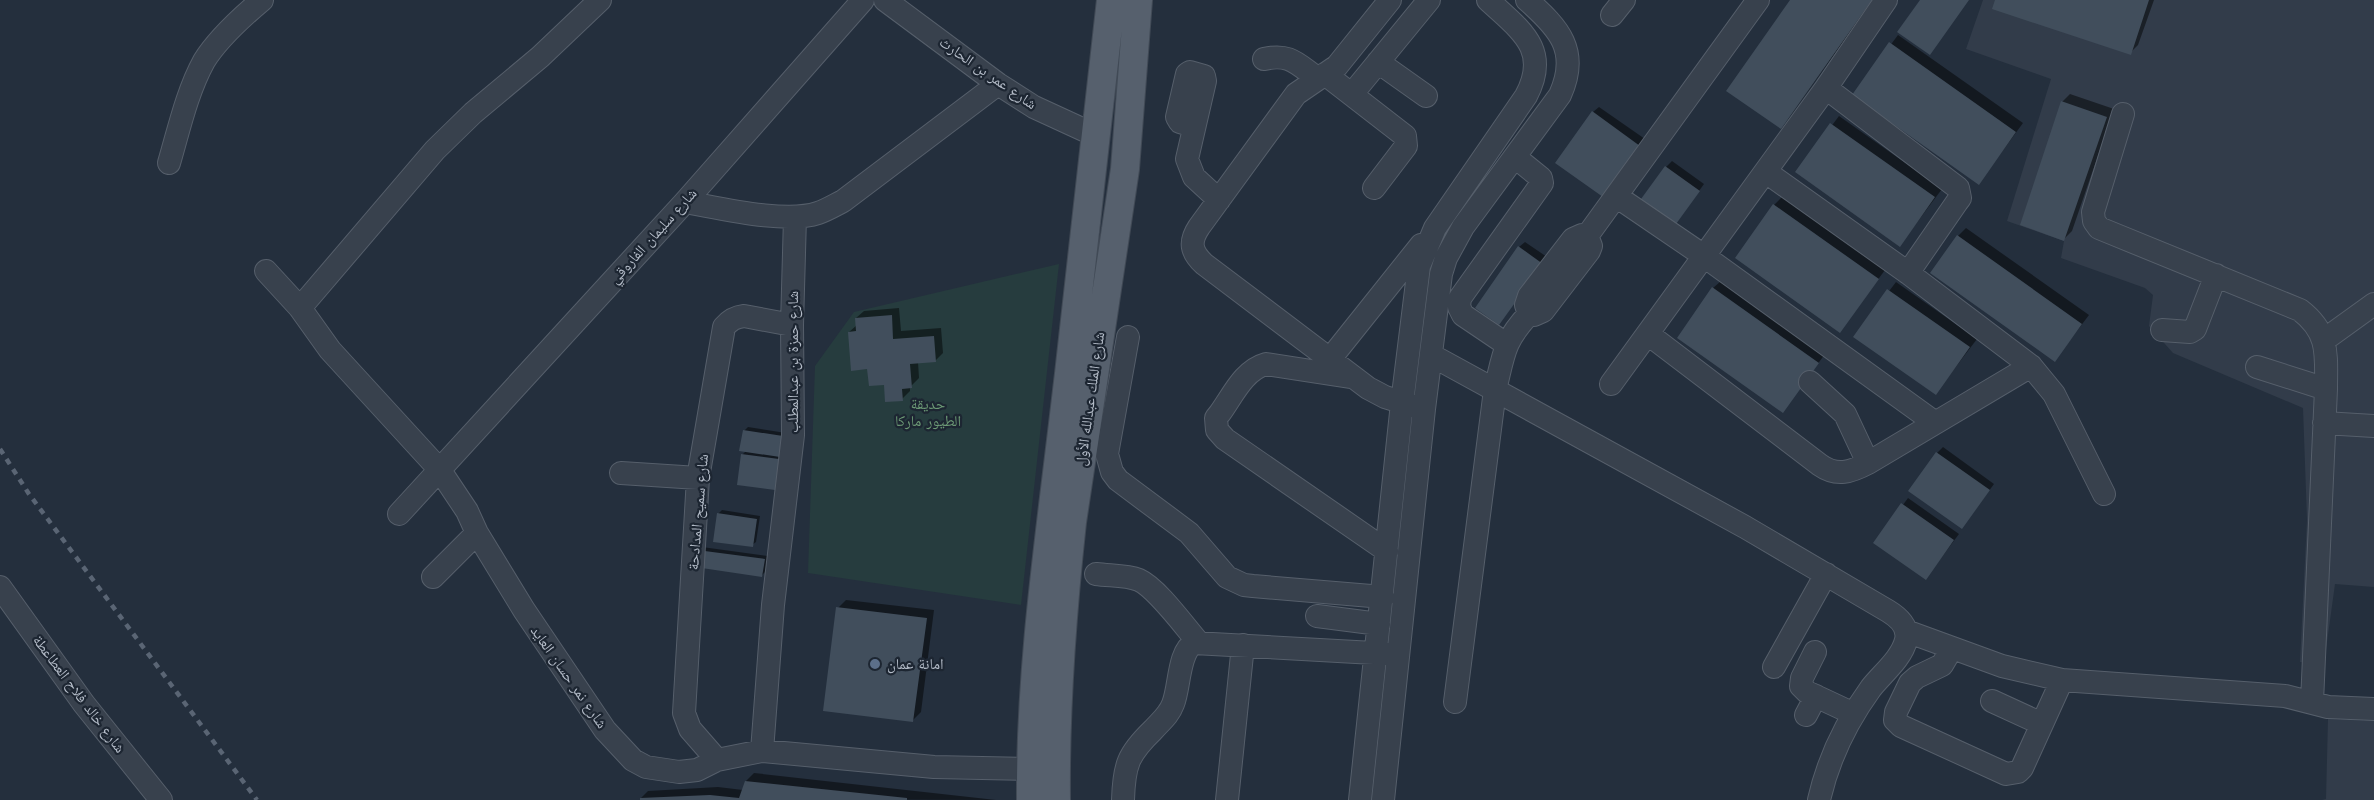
<svg xmlns="http://www.w3.org/2000/svg" width="2374" height="800" viewBox="0 0 2374 800" font-family="'Work Sans','Noto Naskh Arabic',sans-serif">
<style>
.airport{fill:#323c4a}
.green{fill:#263c3e}
.shadow{fill:#0007}
.building{fill:#414e5c}
.lines{fill:none;stroke-linecap:round;stroke-linejoin:round}
.minor-casing{stroke:#565f6b;stroke-width:24}
.major-casing{stroke:#414a56;stroke-width:30}
.minor{stroke:#38414d;stroke-width:22}
.major{stroke:#56606d;stroke-width:28}
.rail{stroke:#5a6574;stroke-width:4.5;stroke-dasharray:6 6;stroke-linecap:butt}
.service-dot{fill:#5c6f8a;stroke:#1d2632;stroke-width:2}
.labels{text-anchor:middle;stroke-width:4.5;stroke-linejoin:round;paint-order:stroke}
.street-label{font-size:15px;fill:#b4bcc8;stroke:#1d2632}
.park-label{font-size:15px;fill:#6c9975;stroke:#1d2632}
.poi-label{font-size:15px;fill:#b4bcc8;stroke:#1d2632;text-anchor:start}
</style>
<rect width="100%" height="100%" fill="#242f3d"/>
<!-- airport -->
<path class="airport" d="M1983,0H2374V587L2335,584L2324,664L2300,662L2307,520L2303,408L2173,353L2149,326L2153,295L2145,288L2061,258L2064,241L2007,221L2051,79L1966,49Z
M2328,719L2374,721V800H2322L2326,799Z"/>
<!-- green -->
<path class="green" d="M1059,264L1021,605L808,573L815,366L854,312Z"/>
<!-- shadow -->
<path class="shadow" d="M1792,0H1873L1788,119L1780,127Z
M1997,0H2154L2138,45L2130,53Z
M1898,35L2023,123L1979,183L1854,94Z
M2070,94L2114,109L2072,231L2064,239L2062,102Z
M1599,107L1645,139L1603,195L1593,112Z
M1839,116L1942,189L1900,245L1797,172Z
M1672,161L1704,184L1681,216L1666,167Z
M1782,197L1885,270L1840,331L1774,205Z
M1966,228L2089,315L2055,360L1958,236Z
M1525,242L1547,257L1504,317L1519,247Z
M1721,281L1825,354L1783,411L1713,288Z
M1896,282L1977,339L1936,393L1855,336Z
M899,308L901,331L941,328L943,353L935,361L918,362L919,378L910,387V391L902,399L869,368L849,332L857,325L856,318L864,311Z
M748,427L786,433L778,485L775,488L742,455L746,451L744,431Z
M1943,447L1994,484L1967,521L1937,453Z
M1908,498L1959,534L1926,578L1875,543Z
M722,510L760,516L756,542L752,545L718,514Z
M702,547L768,556L766,571L762,575L697,566Z
M846,600L934,610L921,712L913,720L838,608Z
M754,773L996,800L640,799L648,791L718,787L743,790L746,781Z"/>
<!-- building -->
<path class="building" d="M1790,0H1872L1781,129L1726,91Z
M1920,0H1969L1930,55L1897,32Z
M1995,0H2149L2131,55L1992,9Z
M1889,42L2016,132L1979,185L1852,95Z
M2061,101L2107,117L2064,241L2020,225Z
M1592,111L1640,146L1603,197L1555,163Z
M1830,123L1935,197L1900,247L1795,172Z
M1665,166L1700,191L1676,224L1641,199Z
M1773,204L1879,279L1840,333L1735,258Z
M1957,235L2082,324L2055,362L1930,273Z
M1518,246L1543,264L1499,325L1475,308Z
M1712,287L1819,363L1783,413L1677,338Z
M1887,289L1970,347L1936,395L1853,337Z
M892,315L893,339L934,336L936,362L910,364L912,388L902,389L903,401L885,402L884,385L869,386L867,369L851,371L848,332L856,331L855,318Z
M743,430L783,436L780,457L739,451Z
M1936,452L1990,490L1962,529L1908,491Z
M741,454L779,459L775,490L737,485Z
M1901,503L1954,540L1926,580L1873,543Z
M717,513L757,519L753,547L713,542Z
M697,550L765,559L762,577L695,567Z
M836,607L927,618L913,722L823,711Z
M745,781L907,798V800H640V798L710,795L739,798Z"/>
<g class="lines">
<defs>
<path id="minor" d="M885,0L998,84L1034,107L1097,136
M1390,0L1337,66L1296,94L1199,227C1189,242 1191,252 1204,264L1368,388L1385,397L1414,406
M1612,15L1624,0
M1264,59C1290,53 1297,64 1317,78
M1378,62L1426,96
M1325,74L1405,136L1406,146L1374,188
M1826,88L1958,188L1960,198L1957,202L1908,273
M1352,94L1429,0
M2123,114L2093,212L2094,221L2099,228L2300,310C2330,333 2326,355 2326,389L2312,702
M1193,126L1180,122L1177,117L1187,74L1190,72L1204,76L1205,81L1187,159L1194,177L1219,200
M169,163C179,129 187,92 204,61C217,40 243,16 262,0
M1766,172L1908,273L2031,366L2054,394L2104,494
M1616,196L1704,256L1934,422
M685,202C720,208 785,224 818,213C827,210 835,205 843,201L998,84
M1587,236L1758,0
M266,271L300,308L330,350L439,469L467,511L477,533L524,610L605,730L633,760L646,767L679,772L697,770L717,760L762,751L934,767L1031,769
M300,308L435,150L473,113L540,57L600,0
M1529,314L1526,305L1529,296L1573,239L1582,235L1587,236
M2162,330L2190,332L2195,329L2216,275
M1648,334L1820,465C1837,477 1851,472 1868,463L2031,366
M1128,337L1107,454L1112,472L1118,480L1189,533L1227,577L1244,585L1253,586L1383,597
M2324,340L2374,304
M1506,344L1463,315L1459,307L1460,298L1542,183L1541,178L1515,157
M1431,355L1745,527L1888,611C1898,617 1909,627 1906,640C1902,658 1882,674 1871,688C1847,721 1828,760 1819,800
M1330,359L1421,245
M2257,367L2326,389
M1350,377L1266,364C1244,370 1233,395 1220,413L1216,418L1217,430L1225,439L1387,551
M1810,382L1845,414L1868,463
M1611,384L1826,88L1886,0
M2324,423L2374,426
M621,473L698,478
M399,514L685,202L863,0
M1096,574C1110,576 1126,575 1139,580C1157,588 1185,627 1199,643
M433,577L477,533
M0,587L84,704L161,800
M1317,616L1379,624
M1906,631L2002,666L2062,680L2285,696L2328,707L2374,709
M1952,648L1942,665L1917,677L1910,683L1896,712L1895,720L1901,726L2006,774L2018,772L2022,768L2062,680
M1815,652L1802,678L1801,686L1807,692L1854,714
M1774,667L1826,574
M1992,701L2042,724
M1455,702L1495,390C1504,354 1503,342 1529,314L1534,315L1543,311L1589,251L1591,246L1587,236
M1806,715L1816,696
M762,751L773,605L793,435L792,325L795,217
M717,760L690,729L684,713L698,478L724,327C730,320 735,317 744,316L792,325
M1123,800C1124,765 1128,754 1153,730C1161,721 1169,715 1173,704C1180,687 1178,652 1194,643L1392,654
M1227,800L1243,645
M1360,800L1402,403L1419,266L1435,228L1526,96C1551,49 1520,30 1488,0
M1383,800L1424,409L1441,274L1446,258L1463,227L1560,95C1580,51 1559,28 1527,0"/>
<path id="major" d="M1031,800C1030,674 1048,549 1063,424C1080,283 1096,142 1111,0
M1056,800C1055,707 1062,614 1072,522L1125,169L1138,0"/>
</defs>
<!-- minor casing -->
<use href="#minor" class="minor-casing"/>
<!-- major casing -->
<use href="#major" class="major-casing"/>
<!-- minor -->
<use href="#minor" class="minor"/>
<!-- major -->
<use href="#major" class="major"/>
<!-- rail -->
<path class="rail" d="M0,449L29,494L257,800"/>
</g>
<!-- markers -->
<circle class="service-dot" cx="875" cy="664" r="6"/>
<g class="labels">
<!-- street labels -->
<g class="street-label">
<text transform="translate(988 73) rotate(35)" y="5">شارع عمر بن الحارث</text>
<text transform="translate(653 236) rotate(-48)" y="5">شارع سليمان الفاروقي</text>
<text transform="translate(793 362) rotate(-90)" y="5">شارع حمزة بن عبدالمطلب</text>
<text transform="translate(1090 399) rotate(-82)" y="5">شارع الملك عبدالله الأول</text>
<text transform="translate(698 512) rotate(-85)" y="5">شارع سميح المدادحة</text>
<text transform="translate(569 677) rotate(55)" y="5">شارع نمر حسان العايد</text>
<text transform="translate(79 694) rotate(53)" y="5">شارع خالد فلاح العطاعطة</text>
</g>
<!-- park labels -->
<g class="park-label">
<text x="928" y="409">حديقة<tspan x="928" dy="17">الطيور ماركا</tspan></text>
</g>
<!-- poi labels -->
<g class="poi-label">
<text x="887" y="669">امانة عمان</text>
</g>
</g>
</svg>
